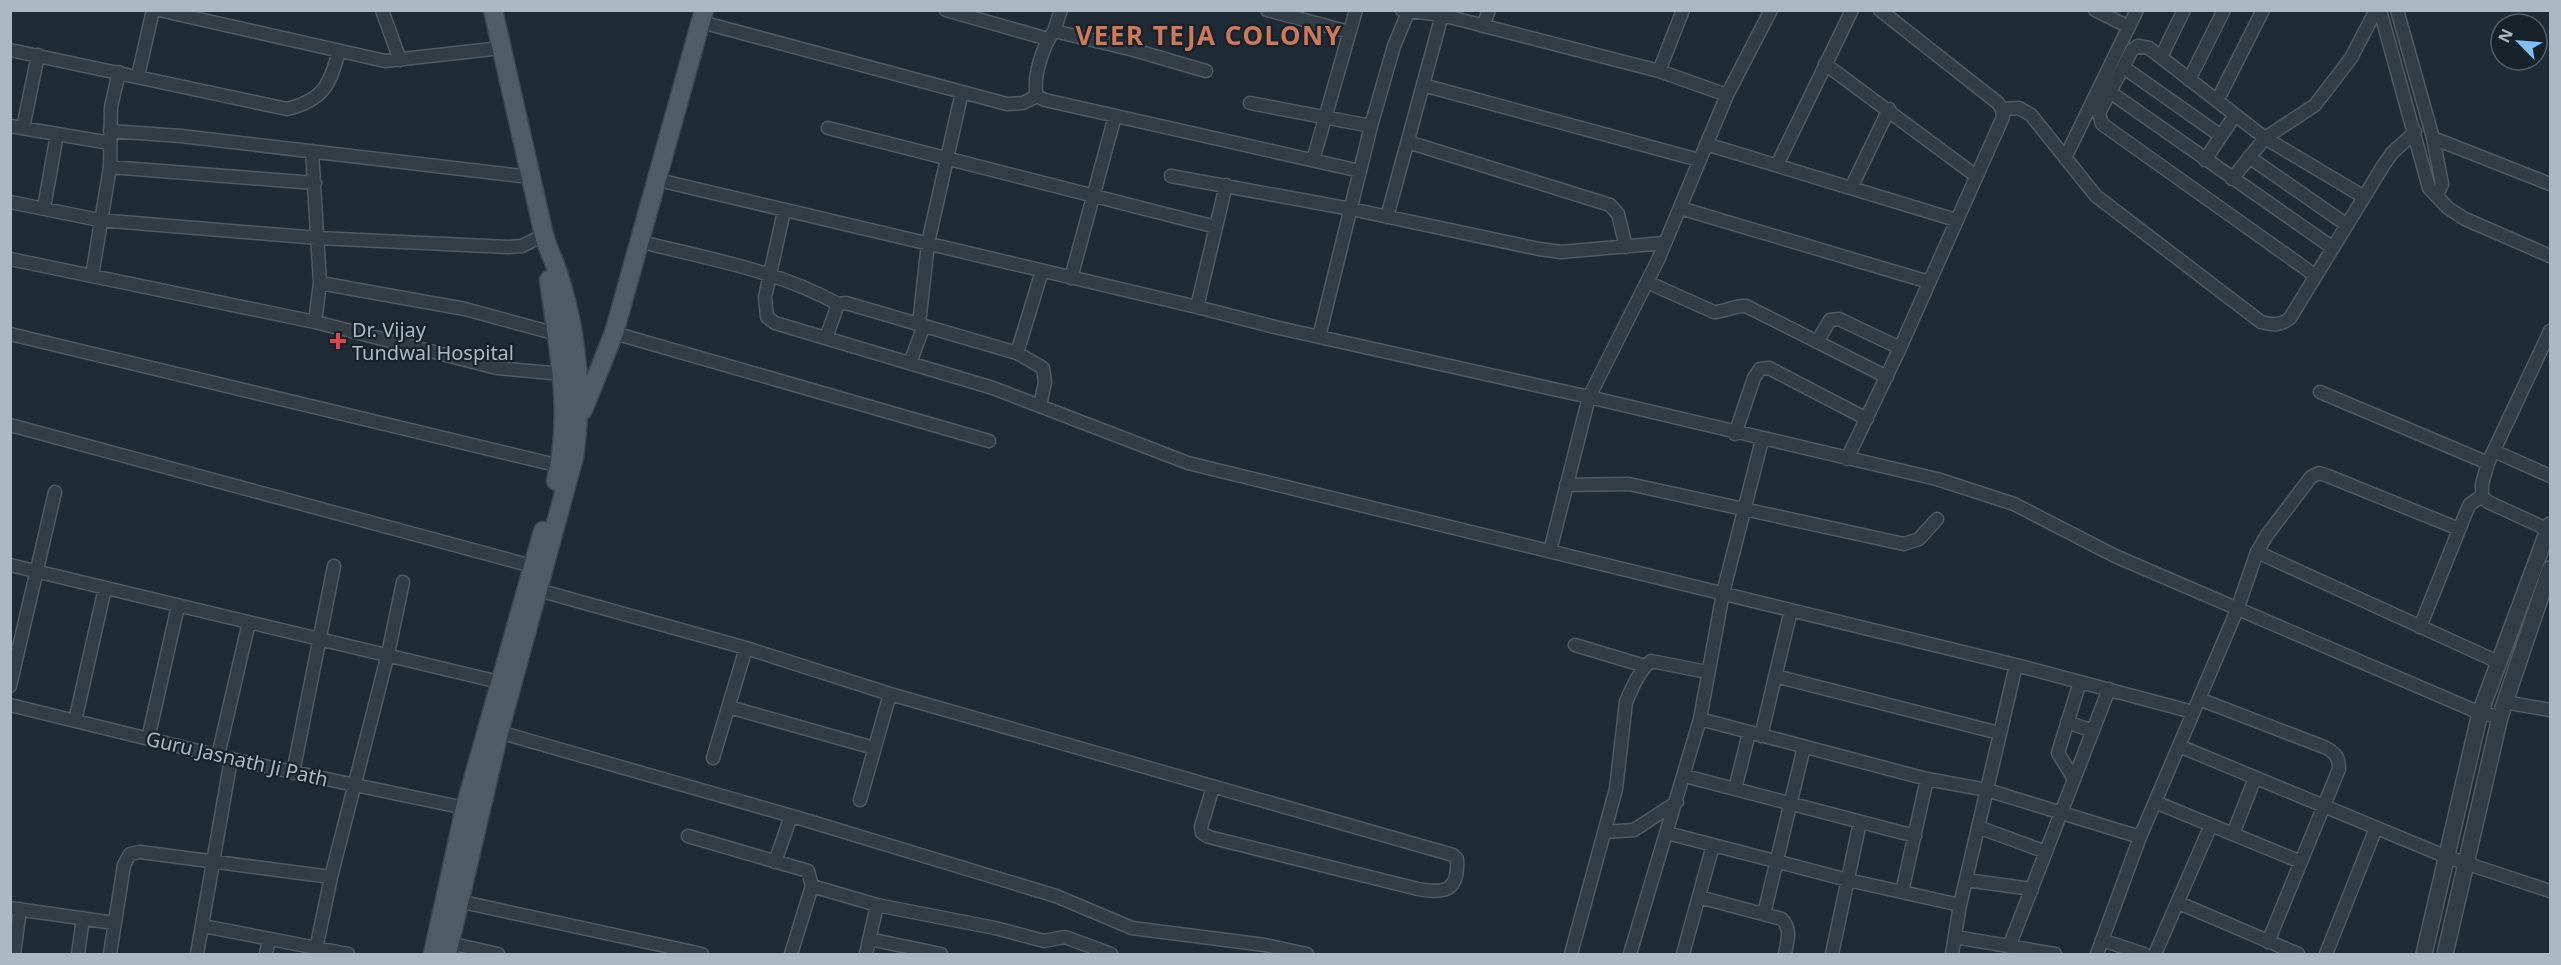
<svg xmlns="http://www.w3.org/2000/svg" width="2561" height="965" viewBox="0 0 2561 965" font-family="'Noto Sans',sans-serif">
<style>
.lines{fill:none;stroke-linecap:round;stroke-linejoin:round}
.minor-casing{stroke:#505b64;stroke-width:15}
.tertiary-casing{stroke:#505b64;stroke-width:18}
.primary-casing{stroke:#3c464f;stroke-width:21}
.minor{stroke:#323d45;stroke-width:12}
.tertiary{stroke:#323d45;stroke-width:15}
.primary{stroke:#505d66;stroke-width:18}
.health-dot{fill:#e0444e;stroke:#18222a;stroke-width:2}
.labels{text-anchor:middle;stroke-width:4.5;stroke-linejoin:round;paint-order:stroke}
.poi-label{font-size:20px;fill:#acb9c3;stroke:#18222a;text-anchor:start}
.street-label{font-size:20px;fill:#acb9c3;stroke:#18222a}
.district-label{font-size:26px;font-weight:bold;letter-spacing:1.5px;fill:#d0795a;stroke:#18222a}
</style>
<rect width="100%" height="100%" fill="#1f2c35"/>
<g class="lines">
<defs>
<path id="minor" d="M159,10L385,61L501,48
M382,10L400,60
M946,10L1048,39
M1267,10L1349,32
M1402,10L1442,15L1659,71L1727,95
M2095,10L2129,27
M2380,10L2429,188L2448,208L2465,219L2550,256
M2397,10L2433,138L2442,184L2437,195
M701,22L1007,104L1023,103L1037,96
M1483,26L1489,10
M1054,31L1061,10
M10,50L287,109C324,100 330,84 339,51
M2161,57L2184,10
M1825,64L1976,176
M2123,67L2221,136
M1206,71L1134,50L1054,31C1043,45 1032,79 1037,96L1045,100L1360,171
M1659,71L1683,10
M138,76L153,10
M2189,80L2224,10
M1423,85L1699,160
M2110,92L2333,248
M2217,101L2263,10
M1250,103L1371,126
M2002,109L2019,108L2031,115L2096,196L2261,322C2273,325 2280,326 2290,318L2383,166L2392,153L2415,132
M10,126L110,143
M23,128L38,55
M828,128L1216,227
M110,131L181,136L530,177
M2433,138L2550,184
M1408,142L1610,205L1618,214L1626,247
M1706,144L1956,220
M312,151L320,283L315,322
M2249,157L2347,225
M2065,158L2137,10
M1313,160L1356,10
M2205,160L2235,115
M1777,165L1852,10
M110,167L315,183
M1171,176L1351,209L1539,249L1561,252L1664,243
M654,179L1197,307L1279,328L1589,397L1937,479L2014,504L2115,556L2480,713L2500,717
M2232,179L2265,138L2315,105L2351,58L2376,10
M1851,188L1889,109
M10,202L99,220L318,238L508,247L522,246L544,235
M44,208L57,134
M1680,208L1929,282
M784,211L765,297L767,317L775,323L993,388L1188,463L2016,665L2193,712
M1387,217L1442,15
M637,241C705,258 777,270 838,304
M10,259L315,322L497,368L562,374
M92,276L110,167L111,107L119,72
M2316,276L2102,124L2099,113L2132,50L2138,46L2149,48L2265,138L2364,197
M1071,278L1115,116
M1647,282L1714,312C1726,312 1734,305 1746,306L1887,377
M320,283L465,309L557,334
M1197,307L1226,185
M614,333L989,441
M10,334L560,466
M1319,337L1371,126L1394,46L1409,10
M826,338L838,304L846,303L1017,353L1043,368L1045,382L1040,406
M1817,342L1830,320L1839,319L1900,348
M1017,353L1042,271
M910,363L923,328L919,324L928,243L962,92
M2320,392L2488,463
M10,425L532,566
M1735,434L1754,378L1760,369L1769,368L1867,419
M2494,451L2550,476
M1847,459L1900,348L2003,117L2002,109L1998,103L1880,10
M1566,485L1629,484L1904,544L1919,539L1937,519
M2549,530L2488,502L2482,496V484L2488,463L2550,331
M1550,551L1589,397L1658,260L1727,95L1771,10
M2257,552L2498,662
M10,565L499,682
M538,590L746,648L890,694L1453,855L1457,859C1459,891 1445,894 1418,889L1209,837L1202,833L1201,827L1213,787
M2420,627L2465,515L2470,504L2482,496
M1575,645L1645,666
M1775,676L1999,733
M10,686L55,492
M2199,699L2324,747C2335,752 2339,757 2339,769L2268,942
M2505,702L2550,710
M10,705L231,759L465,808
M729,707L874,748
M1700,719L1927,779L1987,790L2140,837
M75,721L105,588
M2067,722L2093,731
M499,732L802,819L1056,896L1132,928L1265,945L1307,954
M1761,736L1791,610
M148,739L178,606
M2179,746L2447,857L2550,891
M218,756L249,622
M713,758L746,648
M293,773L334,566
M1685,776L1915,836
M2074,779L2058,753L2080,682
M1735,789L1749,733
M860,800L890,694
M2155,802L2301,862
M1978,827L2046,852
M1604,832L1634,830L1677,802
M1667,833L1848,880L1960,905
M2233,834L2255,778
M688,836L808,871L812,886L791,954
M775,862L791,816
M1966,880L2032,889
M812,886L877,905L995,928L1044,941L1065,937L1111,954
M1902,892L1927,779
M1699,897L1782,919C1792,930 1787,942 1785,954
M458,901L702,954
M2179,903L2298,954
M10,908L114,923
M1764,914L1804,747
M203,926L348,954
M1955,937L2055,954
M869,939L941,954
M2102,940L2144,954
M449,943L498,954
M2009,947L2109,689
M14,954L20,909
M78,954L83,918
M110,954L124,865L130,854L140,852L331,877
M197,954L231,759
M266,954L269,939
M315,954L331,877L388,654L403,582
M866,954L877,905
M1571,954L1616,789L1626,702C1632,688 1639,671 1651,661L1707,672
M1630,954L1700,719L1723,593L1762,440
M1683,954L1713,845
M1832,954L1860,822
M1952,954L1960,905L2016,665
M2097,954L2140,837L2237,610L2257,552L2267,535L2311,477L2319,473L2328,476L2459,529
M2155,954L2211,825
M2326,954L2376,828"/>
<path id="tertiary" d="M2424,954L2480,713L2550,525
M2445,954L2500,717L2550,569"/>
<path id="primary" d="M549,280C558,347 573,414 556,481
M583,410L614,333L704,10
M433,954L465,808L543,531
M447,954L499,732L574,457C583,395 577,330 557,270C553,258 547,247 544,235L493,10"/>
</defs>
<!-- minor casing -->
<use href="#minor" class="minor-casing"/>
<!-- tertiary casing -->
<use href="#tertiary" class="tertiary-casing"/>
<!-- primary casing -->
<use href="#primary" class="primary-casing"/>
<!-- minor -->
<use href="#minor" class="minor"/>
<!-- tertiary -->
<use href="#tertiary" class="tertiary"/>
<!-- primary -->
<use href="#primary" class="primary"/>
</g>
<!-- markers -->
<path class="health-dot" d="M335 332h6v6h6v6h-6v6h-6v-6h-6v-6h6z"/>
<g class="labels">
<!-- poi labels -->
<g class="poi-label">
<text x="352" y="337">Dr. Vijay<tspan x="352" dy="23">Tundwal Hospital</tspan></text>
</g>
<!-- street labels -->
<g class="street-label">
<text transform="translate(237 759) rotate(13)" y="7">Guru Jasnath Ji Path</text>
</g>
<!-- district labels -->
<g class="district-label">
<text x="1209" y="45">VEER TEJA COLONY</text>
</g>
</g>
<!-- border -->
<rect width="2561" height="965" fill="none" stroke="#acb9c3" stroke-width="24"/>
<!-- north arrow -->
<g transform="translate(2519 42) rotate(295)"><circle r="28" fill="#18222a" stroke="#535e67" stroke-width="1.5"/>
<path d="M0-4.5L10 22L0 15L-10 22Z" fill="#7ec0f5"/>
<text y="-9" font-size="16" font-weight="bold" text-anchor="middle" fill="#acb9c3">N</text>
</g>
</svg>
